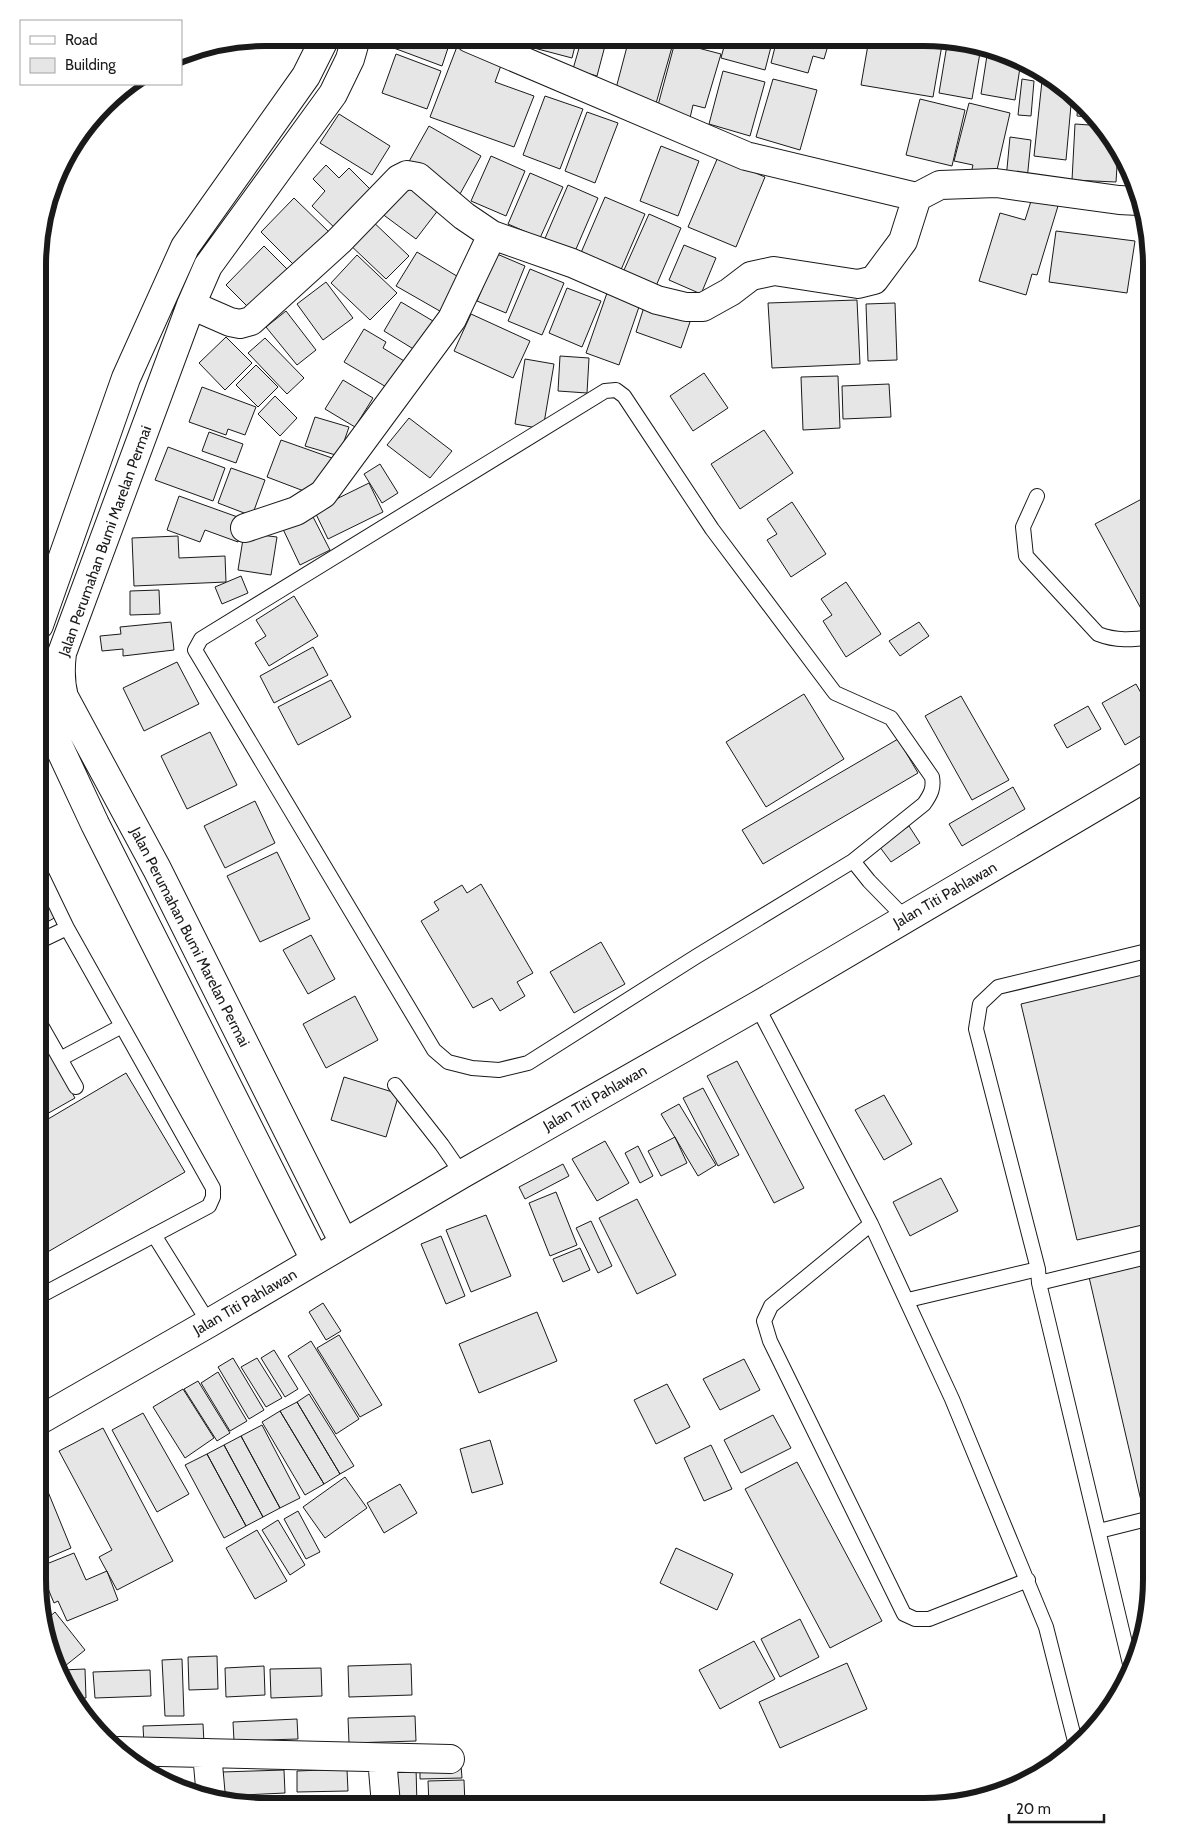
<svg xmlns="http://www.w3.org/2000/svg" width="1189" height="1844" viewBox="0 0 1189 1844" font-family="Cabin,sans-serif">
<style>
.building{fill:#e6e6e6;stroke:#1a1a1a}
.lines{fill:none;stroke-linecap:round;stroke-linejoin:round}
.service-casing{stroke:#1a1a1a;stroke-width:16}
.minor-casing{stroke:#1a1a1a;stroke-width:30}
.primary-casing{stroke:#1a1a1a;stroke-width:30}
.service{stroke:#fff;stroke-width:14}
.minor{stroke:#fff;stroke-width:28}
.primary{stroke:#fff;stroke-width:28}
.labels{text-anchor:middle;stroke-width:4;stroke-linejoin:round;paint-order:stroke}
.street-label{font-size:15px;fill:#1a1a1a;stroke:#fff}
.rim{fill:none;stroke:#1a1a1a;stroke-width:6}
</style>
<rect width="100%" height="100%" fill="#fff"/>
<!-- building -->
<path class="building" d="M394,38H438L450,42L442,66L391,47Z
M494,38H531L528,48Z
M537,38H577L572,58L534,48Z
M582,38L621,39L619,46L606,42L597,76L573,69Z
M629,39L674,40L655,107L614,96Z
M726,39H773L765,70L721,58Z
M777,39H830L824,59L813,56L808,73L771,63Z
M869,39H943L933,97L861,85Z
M948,39L981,47L972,99L939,93Z
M675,42L721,54L705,108L693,105L690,118L657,109Z
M458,44L503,60L495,82L534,96L514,147L430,117Z
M988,49L1010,55L1021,61L1015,100L981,94Z
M396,54L441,71L427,109L382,93Z
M723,71L765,82L750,136L709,124Z
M773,79L817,90L800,150L756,137Z
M1022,79L1034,81L1031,116L1018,115Z
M1042,81L1059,83L1072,94L1066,160L1034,156Z
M545,96L583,109L560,169L523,155Z
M920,99L965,110L952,166L906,155Z
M1078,101L1096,118L1077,116Z
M969,103L1010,113L994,183L970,177L973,165L954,161Z
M587,112L618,123L595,183L565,171Z
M339,114L390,146L372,175L320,143Z
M1075,124L1104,126L1118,150L1116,182L1072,180Z
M429,126L481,156L460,194L407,165Z
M1010,137L1031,140L1027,180L1006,179Z
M661,146L699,161L678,216L640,201Z
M491,156L525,171L506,216L471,201Z
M718,157L765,177L736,247L688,227Z
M326,165L339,178L349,168L376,195L339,232L312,206L325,191L313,179Z
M530,173L563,187L540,238L508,224Z
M407,179L442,205L416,239L381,213Z
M568,185L598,198L573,256L543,243Z
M605,197L645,214L617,279L577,262Z
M294,198L329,232L295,266L261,232Z
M1032,198L1058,206L1037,275L1032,274L1026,295L979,281L1000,213L1025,220Z
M649,214L681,228L653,293L620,279Z
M368,217L409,256L386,279L346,241Z
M1056,231L1135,241L1127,293L1049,282Z
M684,245L716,258L701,294L669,280Z
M264,246L292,274L254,313L226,285Z
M417,252L465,281L445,314L396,286Z
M497,254L525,266L506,313L477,301Z
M357,255L397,293L370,320L331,283Z
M530,269L564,283L542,335L508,321Z
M326,282L353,318L323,340L297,304Z
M567,288L601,301L582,347L549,333Z
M607,293L640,304L619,365L586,353Z
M857,300L860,364L772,368L768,303Z
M401,302L438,324L420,353L384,331Z
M895,303L897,360L868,361L866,304Z
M645,304L691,319L681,348L636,332Z
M286,311L316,350L297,365L266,327Z
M471,314L530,341L513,378L454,351Z
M364,329L386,342L383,348L409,364L393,391L344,362Z
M226,337L252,363L225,390L199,363Z
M265,338L304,378L287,394L248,353Z
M560,356L589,358L587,393L558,391Z
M525,359L554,364L543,429L515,424Z
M256,365L278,387L258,407L236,385Z
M704,373L728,408L693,431L670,396Z
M838,376L840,428L803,430L801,377Z
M343,380L373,398L355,427L325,409Z
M889,384L891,417L843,419L842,386Z
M202,387L256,407L245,435L228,429L226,435L189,422Z
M275,396L297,418L280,436L258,414Z
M315,417L349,427L339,456L305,446Z
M409,418L452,451L430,478L387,445Z
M764,430L793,473L740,509L711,464Z
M209,432L243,444L236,463L202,451Z
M281,440L332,458L317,496L267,477Z
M168,447L225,468L213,501L155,480Z
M380,464L398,493L382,503L364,474Z
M231,468L265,480L252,516L218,503Z
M369,483L383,512L328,539L314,510Z
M1151,494V627L1095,524Z
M179,496L246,520L238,542L205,530L200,542L167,530Z
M792,502L826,554L791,577L767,540L777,534L767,519Z
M311,513L330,550L300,565L282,527Z
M244,533L277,537L271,575L238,570Z
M178,536L179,558L225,556L226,582L134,586L132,538Z
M241,576L248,593L222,604L215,587Z
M846,582L881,634L846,657L823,621L832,615L821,599Z
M159,590L160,614L130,615V591Z
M294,596L318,636L269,666L255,643L266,636L256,620Z
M171,622L174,650L123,656V649L102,651L100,636L121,634L120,627Z
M919,622L929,636L900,656L889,641Z
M313,647L328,675L274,703L260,676Z
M177,662L199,704L144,731L123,688Z
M331,680L351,717L298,745L278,707Z
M1136,684L1151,711V730L1125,745L1102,703Z
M804,694L844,759L766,807L726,742Z
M961,696L1009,780L972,800L925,716Z
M1088,706L1101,729L1067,748L1054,725Z
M210,732L237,785L187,809L161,756Z
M898,739L918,773L763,864L742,830Z
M1013,787L1025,809L962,846L949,824Z
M255,801L275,843L225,868L204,826Z
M909,826L920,843L891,862L879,846Z
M277,852L310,919L260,942L227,876Z
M38,883L58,916L38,927Z
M481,884L533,973L517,982L525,996L500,1011L492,998L473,1008L421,921L439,910L434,902L462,885L467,893Z
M311,935L335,979L308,994L283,950Z
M601,942L625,984L574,1013L550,972Z
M1151,973V1223L1077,1240L1021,1004Z
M355,996L378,1040L326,1068L303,1024Z
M38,1034L75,1098L38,1119Z
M737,1061L804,1188L774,1203L707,1076Z
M126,1073L185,1172L39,1257L38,1125Z
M344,1077L399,1094L386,1137L331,1120Z
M703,1088L739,1155L718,1166L683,1098Z
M884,1095L912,1144L884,1160L855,1110Z
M679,1104L716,1165L698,1176L661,1114Z
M675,1137L687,1163L661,1176L648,1151Z
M605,1141L629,1183L597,1201L572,1159Z
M638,1146L653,1176L640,1183L625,1153Z
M563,1164L569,1176L525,1199L519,1187Z
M941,1178L958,1211L910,1236L893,1202Z
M556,1192L577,1245L550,1256L529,1203Z
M637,1199L676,1275L637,1294L599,1218Z
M486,1215L511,1276L471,1292L446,1230Z
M591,1221L612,1266L598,1273L576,1228Z
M441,1236L465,1296L446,1304L421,1244Z
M580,1248L590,1270L563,1282L553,1259Z
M1151,1263V1502L1142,1505L1089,1277Z
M323,1303L341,1331L326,1340L309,1312Z
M537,1312L557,1361L479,1393L459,1344Z
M339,1335L382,1405L360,1417L317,1348Z
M311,1341L359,1419L336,1434L288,1356Z
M274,1350L298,1389L285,1397L261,1358Z
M233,1358L264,1410L249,1419L218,1367Z
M257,1358L282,1398L266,1407L241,1367Z
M744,1359L760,1390L720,1410L703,1379Z
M218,1372L247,1421L230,1431L201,1383Z
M198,1381L230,1433L217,1441L184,1389Z
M667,1384L690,1427L656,1444L634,1400Z
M183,1389L214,1438L185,1458L153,1407Z
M309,1394L354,1466L340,1474L297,1402Z
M297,1402L340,1474L324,1484L280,1411Z
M280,1411L324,1484L305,1495L262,1422Z
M143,1413L189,1494L157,1512L112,1430Z
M773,1415L791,1448L741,1473L724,1440Z
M262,1425L300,1498L280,1508L241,1436Z
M103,1428L173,1561L117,1590L99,1557L112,1550L59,1451Z
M241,1436L280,1508L263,1517L224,1445Z
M490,1440L503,1484L472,1493L460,1449Z
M224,1445L263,1517L246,1526L207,1454Z
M711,1445L732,1489L704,1501L684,1458Z
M207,1454L246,1526L224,1538L185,1465Z
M797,1462L882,1621L830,1648L745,1489Z
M345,1477L367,1508L325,1538L303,1507Z
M44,1482L71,1548L38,1562V1484Z
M400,1484L417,1513L384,1533L367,1503Z
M298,1511L320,1552L306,1559L284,1519Z
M278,1520L305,1565L290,1575L262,1530Z
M257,1530L287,1581L255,1599L226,1548Z
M676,1548L733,1574L717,1610L660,1583Z
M74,1553L86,1580L107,1571L118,1600L67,1621L58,1601L54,1603L39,1567Z
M38,1577L47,1601L42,1602L38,1578Z
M55,1612L85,1650L65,1666L52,1649L46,1620Z
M800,1619L819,1657L780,1677L761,1639Z
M754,1641L775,1679L720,1709L699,1670Z
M217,1656L218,1689L189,1690L188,1657Z
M182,1659L184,1716H165L162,1660Z
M847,1663L867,1709L780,1748L759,1702Z
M411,1664L412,1695L349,1697L348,1666Z
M264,1666L265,1695L226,1697L225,1668Z
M321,1668L322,1696L271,1698L270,1669Z
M85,1669L86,1698H74L62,1678V1670Z
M150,1670L151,1696L95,1698L93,1672Z
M415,1716L416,1741L349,1743L348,1718Z
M297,1719L298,1739L234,1741L233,1722Z
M203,1724L204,1743L144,1745L143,1726Z
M461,1765L462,1778L420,1779V1767Z
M416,1767L417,1805H391L390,1768Z
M347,1769L348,1791L297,1792V1771Z
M284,1770L285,1793L222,1796V1772Z
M464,1780L465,1805H429L428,1781Z
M296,1798V1805H267V1799Z"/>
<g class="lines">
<defs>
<path id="service" d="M616,390L624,396L712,529L835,693L891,718L932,777C934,788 931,794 924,804L853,861L697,956L528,1063L499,1070L472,1068L448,1062L434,1050L195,650L201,639L605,391Z
M1037,496L1023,527L1026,556L1098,634C1116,641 1132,640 1151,637
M853,861L869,881L905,918
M38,942L67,928
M757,1006L871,1224L952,1399L1046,1627L1076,1745
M38,1020L76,1087
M60,1059L122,1026
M395,1085L442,1145L462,1174
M871,1224L771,1306L764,1321L770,1341L904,1614L915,1619H929L1028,1580
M154,1235L209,1323
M1038,1269L1039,1283L1131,1668
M1039,1283L1151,1256
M38,1297L209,1206L213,1197V1188L67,928L39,870
M908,1300L1038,1269L976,1029L980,1004L998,987L1151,950
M1099,1531L1151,1518"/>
<path id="minor" d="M469,38L746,156L917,197
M191,305L230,322L240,324L251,321L339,241L399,179L407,175L418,177L464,216L492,235L572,263L657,300L686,307H703L730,292L751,276L774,271L858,284L874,280L903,241L917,197L940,185L996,183L1119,200L1139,201
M245,528L296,511L323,494L452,319L492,235
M39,625L126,378L185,247L306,76L325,38
M39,704L95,824L315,1260
M344,1243L157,869L64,697C60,682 60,669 62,653L191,305L208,266L333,94L350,59L356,38
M119,1751L450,1759
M207,1753L211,1798
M382,1758L386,1805"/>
<path id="primary" d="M38,1421L209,1323L462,1174L757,1006L1151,774"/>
</defs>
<!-- service casing -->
<use href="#service" class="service-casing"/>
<!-- minor casing -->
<use href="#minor" class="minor-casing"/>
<!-- primary casing -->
<use href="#primary" class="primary-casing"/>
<!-- service -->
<use href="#service" class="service"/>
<!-- minor -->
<use href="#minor" class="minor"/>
<!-- primary -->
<use href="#primary" class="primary"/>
</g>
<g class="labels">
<!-- street labels -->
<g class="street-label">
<text transform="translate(105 541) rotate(-70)" y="5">Jalan Perumahan Bumi Marelan Permai</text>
<text transform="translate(945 895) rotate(-30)" y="5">Jalan Titi Pahlawan</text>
<text transform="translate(190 937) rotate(63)" y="5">Jalan Perumahan Bumi Marelan Permai</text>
<text transform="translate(595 1098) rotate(-30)" y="5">Jalan Titi Pahlawan</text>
<text transform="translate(245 1302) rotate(-30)" y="5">Jalan Titi Pahlawan</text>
</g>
</g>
<!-- crop -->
<path d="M0 0H1189V1844H0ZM265 46H924A219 219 0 0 1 1143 265V1579A219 219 0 0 1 924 1798H265A219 219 0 0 1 46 1579V265A219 219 0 0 1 265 46Z" fill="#fff" fill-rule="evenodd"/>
<path class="rim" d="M265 46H924A219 219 0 0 1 1143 265V1579A219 219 0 0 1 924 1798H265A219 219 0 0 1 46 1579V265A219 219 0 0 1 265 46Z"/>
<!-- legend -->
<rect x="20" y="20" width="162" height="65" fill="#ffffff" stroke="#a3a3a3"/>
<rect x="30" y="36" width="25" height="8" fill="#ffffff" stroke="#a3a3a3"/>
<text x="65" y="45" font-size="15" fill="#1a1a1a">Road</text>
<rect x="30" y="58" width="25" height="15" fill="#e6e6e6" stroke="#a3a3a3"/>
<text x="65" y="70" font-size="15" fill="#1a1a1a">Building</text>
<!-- scale -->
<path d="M1009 1814v8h95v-8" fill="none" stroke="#1a1a1a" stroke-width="2.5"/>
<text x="1016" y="1814" font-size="15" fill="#1a1a1a" stroke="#ffffff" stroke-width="4" paint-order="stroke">20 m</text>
</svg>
